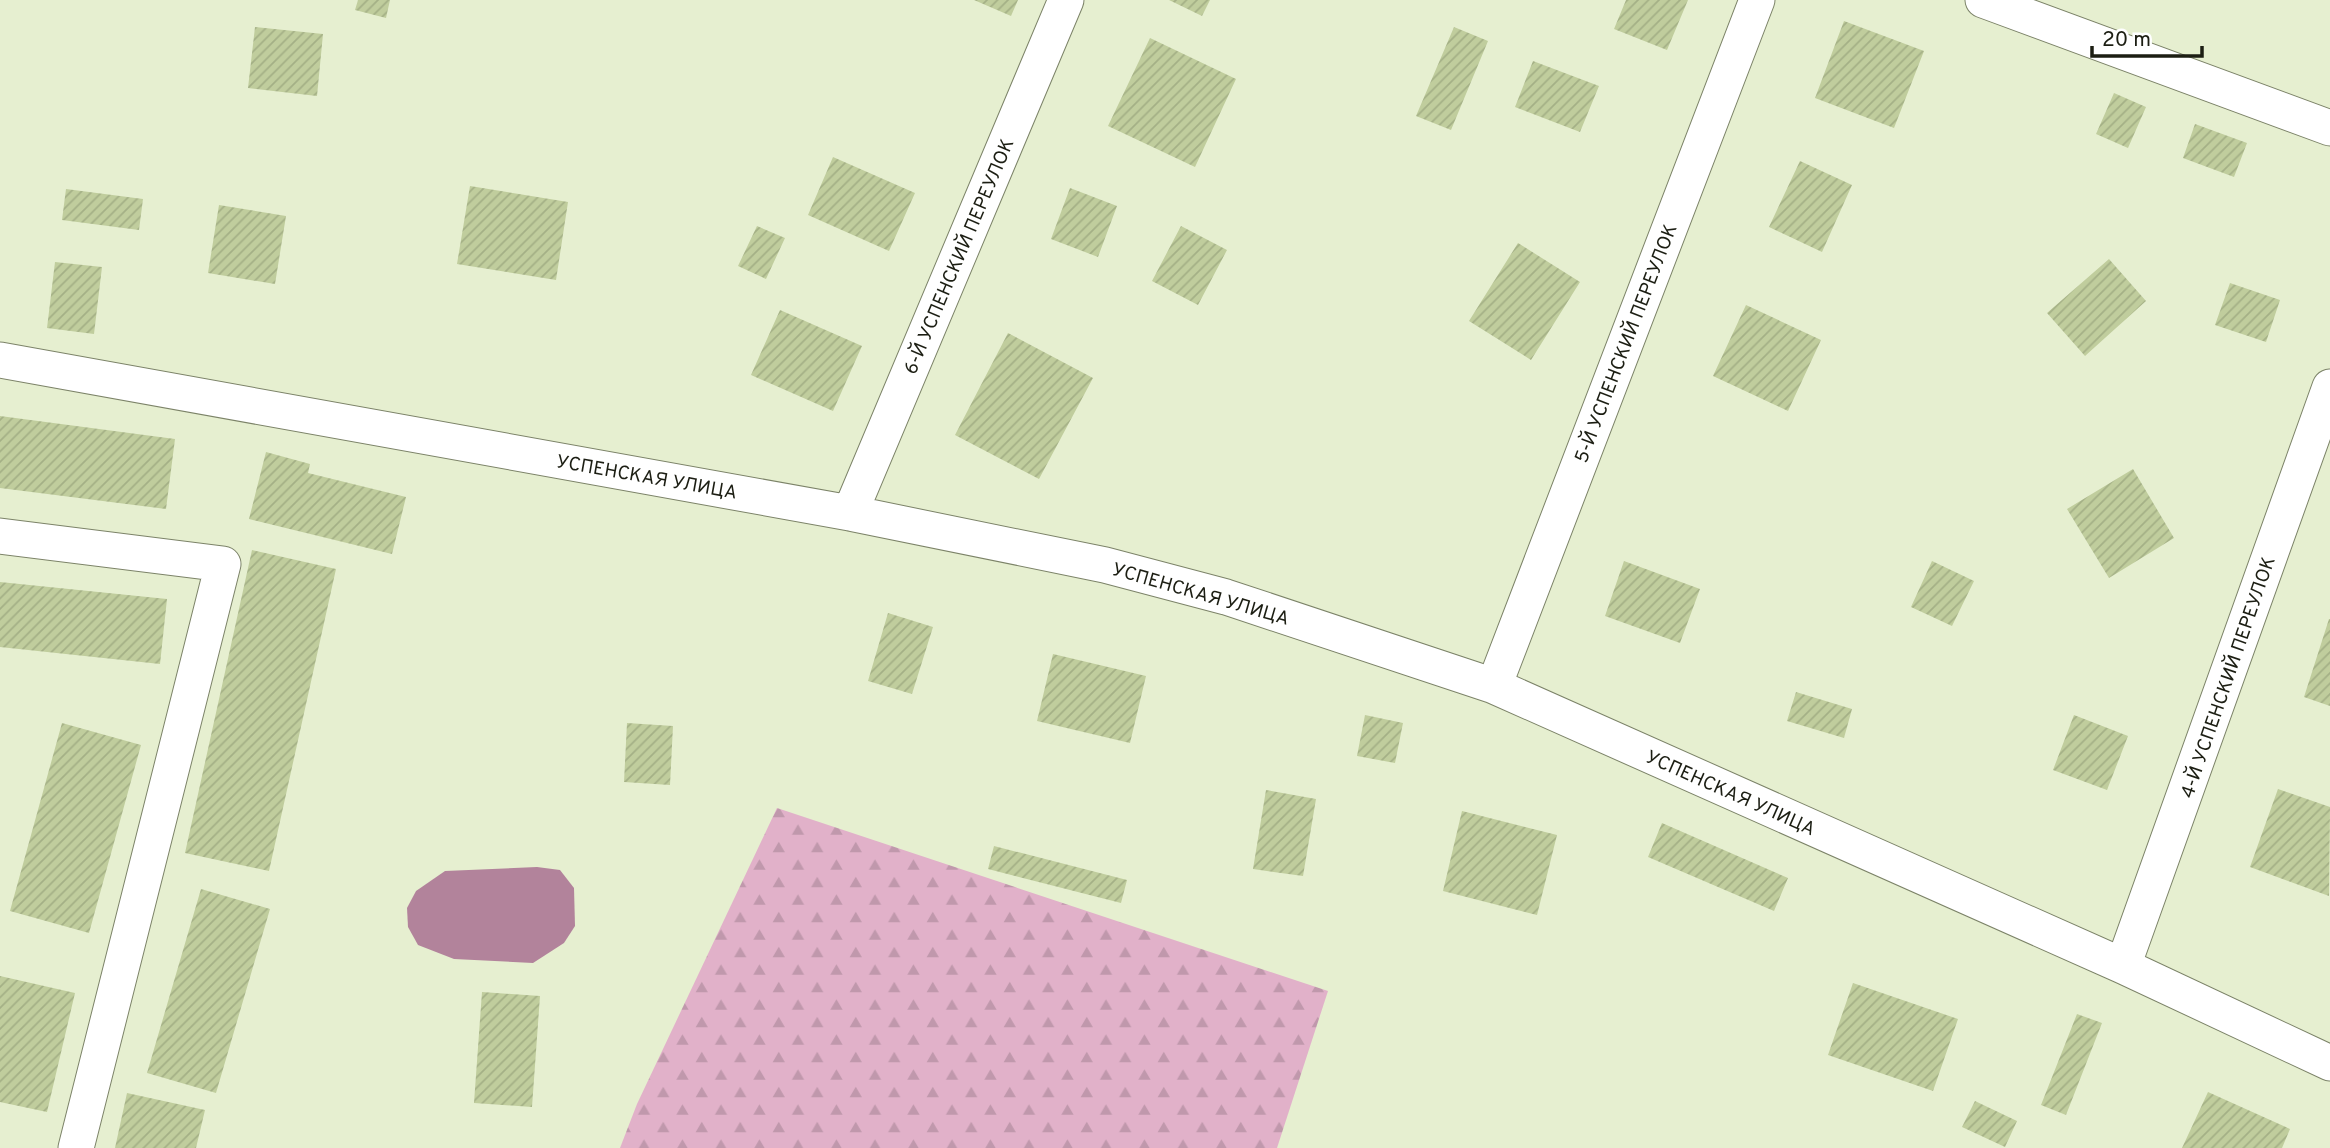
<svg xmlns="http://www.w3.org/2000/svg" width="2330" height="1148" viewBox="0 0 2330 1148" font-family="Overpass,sans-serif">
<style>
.forest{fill:url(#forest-firs)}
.water{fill:#b2839b}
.building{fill:url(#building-hatch)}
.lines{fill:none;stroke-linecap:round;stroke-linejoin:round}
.minor-casing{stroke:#7c8368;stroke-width:37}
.minor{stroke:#fff;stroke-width:35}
.labels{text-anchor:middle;stroke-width:7;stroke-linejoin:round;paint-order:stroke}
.street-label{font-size:19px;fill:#1c1e13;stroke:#fff}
</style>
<defs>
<pattern id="forest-firs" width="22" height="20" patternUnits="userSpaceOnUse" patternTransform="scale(1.75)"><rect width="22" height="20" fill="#e1b1c9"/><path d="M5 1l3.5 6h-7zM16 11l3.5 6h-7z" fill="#c098ac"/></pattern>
<pattern id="building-hatch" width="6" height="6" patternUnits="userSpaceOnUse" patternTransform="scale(1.75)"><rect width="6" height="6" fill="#c0cd9d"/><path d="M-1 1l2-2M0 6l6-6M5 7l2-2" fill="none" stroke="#a4b086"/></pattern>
</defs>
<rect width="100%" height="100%" fill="#e6efd0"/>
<!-- forest -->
<path class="forest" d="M777,808L1328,991L1277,1148H620L637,1104Z"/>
<!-- water -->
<path class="water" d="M537,867L560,870L574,888L575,926L564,943L533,963L454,959L418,945L408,927L407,908L416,891L445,871Z"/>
<!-- building -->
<path class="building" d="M358,0H390L386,18L355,10Z
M974,0H1018L1011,16Z
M1169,0H1210L1202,16Z
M1626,0H1688L1667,50L1614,29Z
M1844,21L1924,51L1894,128L1815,98Z
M255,27L323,34L317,96L248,88Z
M1454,27L1488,41L1451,130L1416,116Z
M1150,38L1236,79L1195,167L1108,126Z
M1533,61L1599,86L1580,132L1515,107Z
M2114,93L2146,107L2128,148L2096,134Z
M2195,124L2247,143L2234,177L2183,158Z
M833,157L915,193L889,251L808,215Z
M1800,161L1852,185L1822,252L1769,227Z
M470,186L568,202L556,280L457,264Z
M1070,188L1117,206L1098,257L1051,239Z
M66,189L143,199L139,230L62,220Z
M219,205L286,216L275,284L208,273Z
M757,226L785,238L766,279L738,266Z
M1181,226L1227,250L1198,305L1152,281Z
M1518,243L1580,282L1531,360L1469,321Z
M2109,259L2146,301L2085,356L2047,313Z
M55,262L102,267L94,334L47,328Z
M2230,283L2280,300L2266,342L2215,325Z
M1746,305L1821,340L1788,411L1713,376Z
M780,310L862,346L833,411L751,375Z
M1008,333L1093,378L1039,479L955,435Z
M0,416L175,439L166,509L0,488Z
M266,452L310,464L308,473L406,497L392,554L249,519Z
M2133,469L2174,538L2109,578L2067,509Z
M252,550L336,569L269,871L185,853Z
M1624,561L1700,589L1680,643L1605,616Z
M1932,561L1974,581L1952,626L1911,607Z
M0,582L167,599L160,664L0,647Z
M888,613L933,627L912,694L868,681Z
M2329,619H2330V706L2304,697Z
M1053,654L1146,676L1130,743L1037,721Z
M1796,692L1852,709L1844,738L1787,721Z
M1365,715L1403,723L1395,763L1357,756Z
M2074,715L2128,736L2107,790L2053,770Z
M62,723L141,745L89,933L10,911Z
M627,723L673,726L670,785L624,782Z
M2278,789L2330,807L2329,896L2250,867Z
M1266,790L1316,799L1303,876L1253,869Z
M1462,811L1557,835L1537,915L1443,891Z
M1662,823L1788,878L1774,911L1648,857Z
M994,846L1127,880L1121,903L988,869Z
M201,889L270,909L216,1093L147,1073Z
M0,976L75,993L47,1112L0,1102Z
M1853,983L1958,1019L1933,1091L1828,1055Z
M482,992L540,996L532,1107L474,1103Z
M2077,1014L2102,1023L2066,1115L2041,1105Z
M2208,1092L2290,1129L2282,1148H2182Z
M127,1093L205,1110L196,1148H115Z
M1975,1101L2017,1121L2005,1147L1962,1127Z"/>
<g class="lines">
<defs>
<path id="minor" d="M1983,0L2330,128
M0,360L850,513L1105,565L1226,597L1494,686L2123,966L2330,1063
M850,513L1066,0
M0,536L223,564L76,1148
M1494,686L1757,0
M2123,966L2330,387"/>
</defs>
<!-- minor casing -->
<use href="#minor" class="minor-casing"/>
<!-- minor -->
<use href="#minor" class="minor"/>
</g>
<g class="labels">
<!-- street labels -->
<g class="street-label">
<text transform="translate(958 256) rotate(-67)" y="7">6-Й УСПЕНСКИЙ ПЕРЕУЛОК</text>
<text transform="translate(1625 343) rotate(-69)" y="7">5-Й УСПЕНСКИЙ ПЕРЕУЛОК</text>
<text transform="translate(647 476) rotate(10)" y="7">УСПЕНСКАЯ УЛИЦА</text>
<text transform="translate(1201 593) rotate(16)" y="7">УСПЕНСКАЯ УЛИЦА</text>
<text transform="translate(2227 677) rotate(-71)" y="7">4-Й УСПЕНСКИЙ ПЕРЕУЛОК</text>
<text transform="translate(1731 792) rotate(24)" y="7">УСПЕНСКАЯ УЛИЦА</text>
</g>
</g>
<!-- scale -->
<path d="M2092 46v10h110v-10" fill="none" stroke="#1c1e13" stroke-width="3.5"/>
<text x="2102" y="46" font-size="21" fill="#1c1e13" stroke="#ffffff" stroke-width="5" paint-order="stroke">20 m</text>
</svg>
